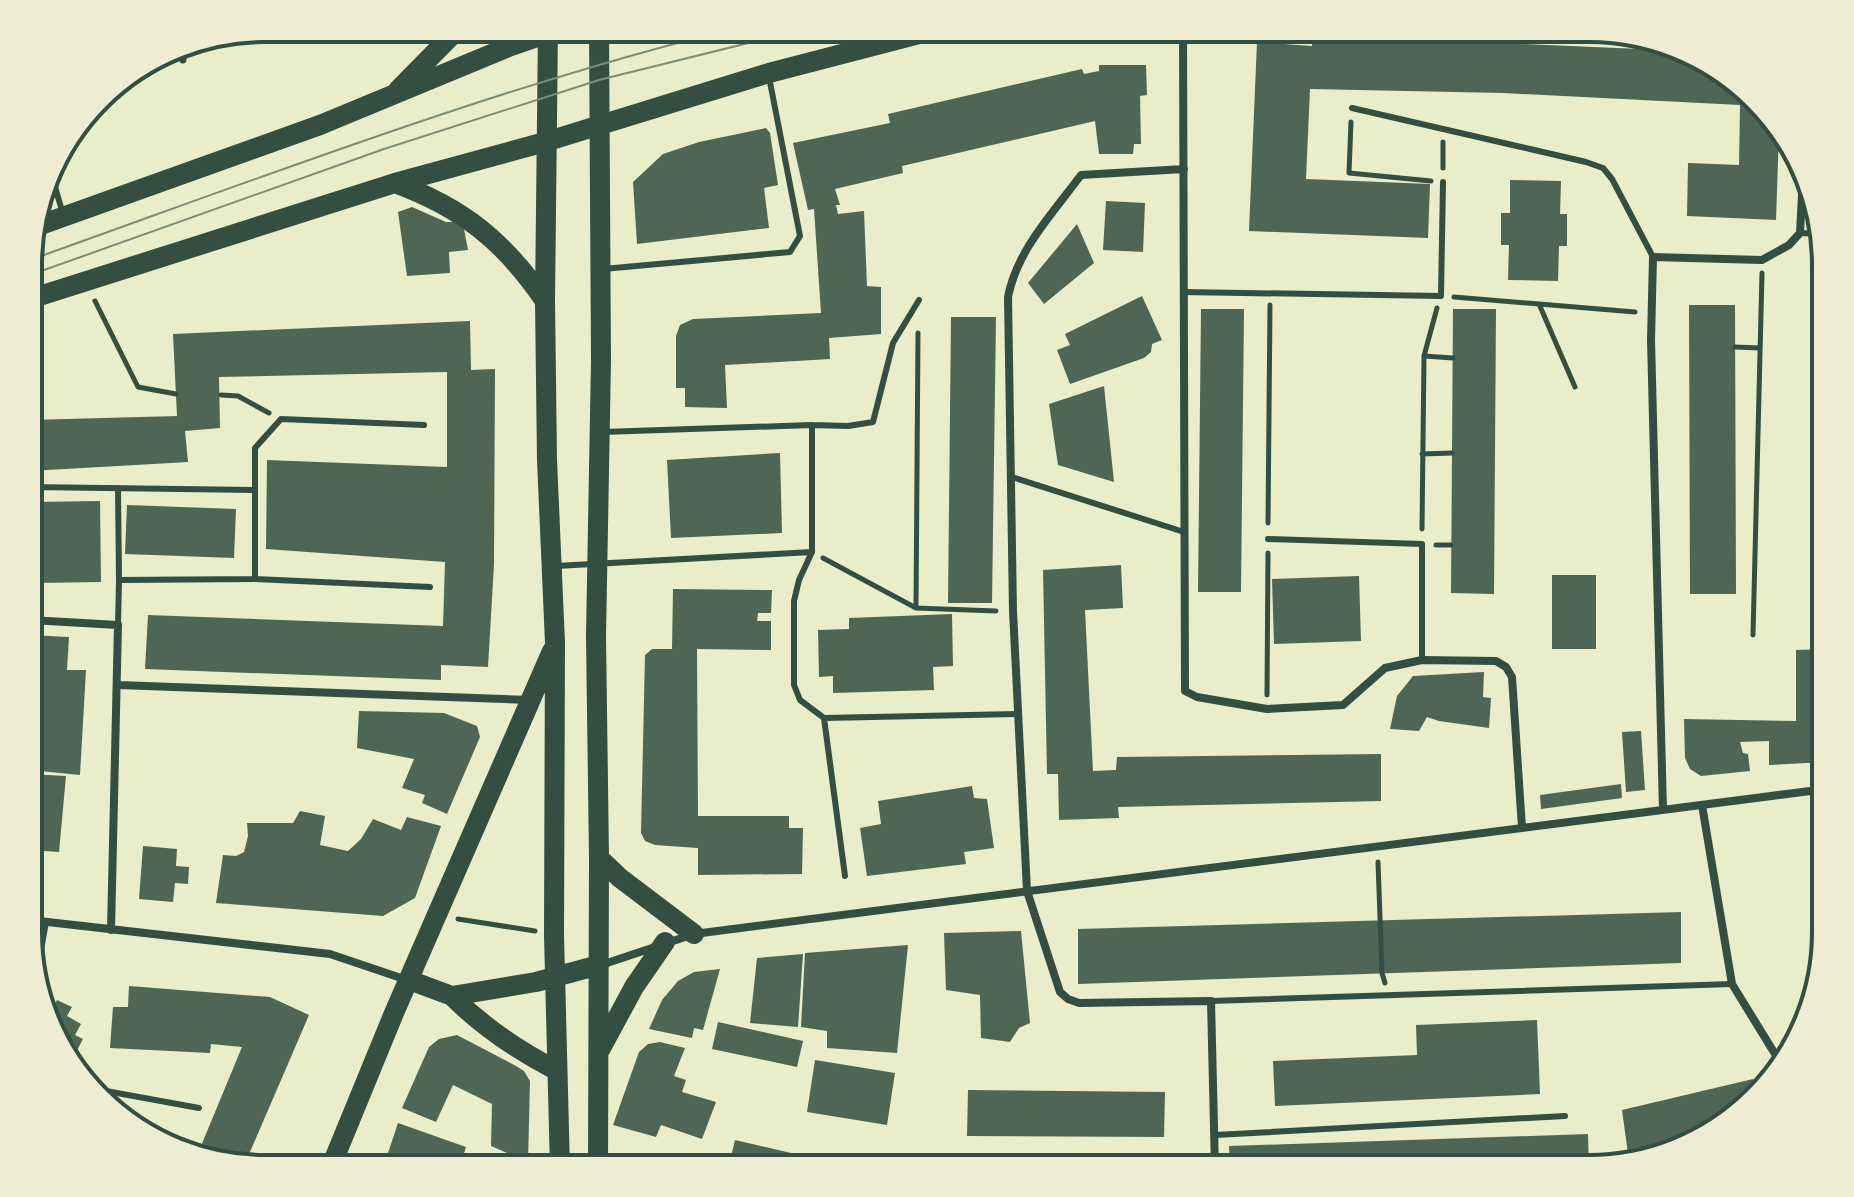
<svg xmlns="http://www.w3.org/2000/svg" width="1854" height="1197" viewBox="0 0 1854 1197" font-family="'Varela Round',sans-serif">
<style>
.building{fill:#4f6655}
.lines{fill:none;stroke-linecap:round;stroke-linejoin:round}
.path{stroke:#344e41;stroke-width:5}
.service{stroke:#344e41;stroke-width:6}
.pedestrian{stroke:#344e41;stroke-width:7}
.minor{stroke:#344e41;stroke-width:8}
.primary{stroke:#344e41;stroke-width:20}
.tram{stroke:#7c8e77;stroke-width:2}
.rim{fill:none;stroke:#344e41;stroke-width:4}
</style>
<rect width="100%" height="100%" fill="#e9edc9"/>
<!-- building -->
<path class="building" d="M1312,35L1687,51L1721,68L1779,131L1776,220L1687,216L1688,163L1739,165L1740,105L1503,93L1310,89L1306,179L1430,184L1428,238L1249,231L1257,42L1312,46Z
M1099,65H1146L1147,95L1140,96L1141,144H1134L1133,154H1099L1095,121L902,166L903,173L835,189L840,205H836L838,214L864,211L867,286L881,287V334L829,338L830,359L725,365L727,408L685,407V388H676V336L680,325L693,319L821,313L814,209L808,210L793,143L890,123L888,114L1082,69L1084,74L1099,71Z
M766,128L770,133L778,185L764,188L769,228L637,244L633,182L663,154L699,142Z
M1510,180L1561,181L1560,214H1567V246H1559L1558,281L1508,280L1509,245H1501V213H1510Z
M1106,201L1145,203L1143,252L1103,250Z
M412,207L446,222H454L464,229L468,250L449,252L450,273L407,276L398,212Z
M1077,224L1094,263L1044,304L1028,283Z
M1142,296L1162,340L1152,344L1151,352L1144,358L1070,384L1057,350L1070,345L1065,334Z
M1689,305H1735L1736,594H1690Z
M1201,309H1244L1241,592H1198Z
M1453,309H1496L1494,594L1451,593Z
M951,317H996L992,603H948Z
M470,321L471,370L495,369L494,564L488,667L441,665V680L145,669L148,615L443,626L445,562L266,549L267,460L447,467V372L219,377L220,428L185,431L188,462L30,471V420L177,416L173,334Z
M1104,386L1114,482L1058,465L1049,404Z
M780,453L782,533L671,538L667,460Z
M100,501L101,582L35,583L34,502Z
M127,505L236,509L234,558L125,554Z
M1121,565L1123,608L1085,610L1093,771L1116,770L1117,757L1381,754V801L1118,807L1119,818L1059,820L1058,774H1047L1043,570Z
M1552,575H1596V649H1552Z
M1359,576L1361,641L1274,644L1272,579Z
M673,589L772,590L771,613H758L757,621H771V650L697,649L698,816H789V828H803L802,874L698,875V848L655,845L645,841L641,833L645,655L652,649H672Z
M952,614L953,666L933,667L934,690L833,693V676L819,677L818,630L849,629V618Z
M30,635L69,637L67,670H86L80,775L30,770Z
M1826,649V762L1769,765V741L1740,742L1743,753L1748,754L1750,771L1701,776L1690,769L1685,758L1684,719L1796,721V650Z
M1484,672L1483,697L1491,698L1489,728L1439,721L1427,717L1419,731L1390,729L1397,696L1413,676Z
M359,711L444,713L477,726L480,737L447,814L422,803L425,795L402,788L414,759L357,748Z
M1641,731L1645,790L1626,792L1622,732Z
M30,774L66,776L59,852L30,850Z
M1621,784L1622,798L1541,809L1540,795Z
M972,786L974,798L987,799L994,848L964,852L966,864L867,876L860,828L881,824L878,801Z
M300,811L325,816L320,845L348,851L361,839L373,819L401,830L407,817L441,826L415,898L383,916L216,903L223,855L236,856L244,852L248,836L247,823H293Z
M143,846L177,849L176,866L189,867L188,884L175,883L173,902L139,899Z
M1681,912V963L1078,984V929Z
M1021,931L1030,1023L1019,1028L1010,1042L981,1038L980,995L946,990L944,933Z
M908,945L897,1053L827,1048V1031L801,1027L805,953Z
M803,954L798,1027L750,1023L757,958Z
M720,969L703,1030L694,1028L692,1038L649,1029L662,1000L678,981L694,972Z
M129,986L270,997L309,1015L244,1166L196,1158L242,1047L211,1044L210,1053L110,1048L113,1007H128Z
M57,1000L72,1007L67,1016L81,1024L75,1035L83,1039L71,1062L60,1051L48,1017Z
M1537,1020L1540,1094L1275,1106L1273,1061L1417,1055L1416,1025Z
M718,1022L803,1041L797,1067L712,1049Z
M457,1035L516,1066L524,1071L530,1081L528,1162L491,1146L492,1104L453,1085L436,1122L402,1108L429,1047L439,1039Z
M660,1042L685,1048L674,1076L686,1080L682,1092L716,1102L702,1139L661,1125L656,1137L613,1125L639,1052L648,1044Z
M815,1060L895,1073L887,1125L807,1112Z
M1753,1079L1759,1090L1707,1138L1629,1161L1622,1110Z
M968,1090L1165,1092L1164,1137L967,1136Z
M398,1123L466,1147L459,1169H432L388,1153Z
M128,1124L186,1138L180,1152L133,1129Z
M1588,1134L1589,1169H1230L1229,1146Z
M735,1140L856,1168V1169H728Z
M489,1156L521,1169H484Z"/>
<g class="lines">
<!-- path -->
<path class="path" d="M1351,122L1349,173L1431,181
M1443,168V142
M1454,297L1635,312
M95,301L138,387L176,394
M1539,304L1575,387
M1735,347L1760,348
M1424,356L1453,358
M221,395L238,396L269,413
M1422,454L1452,453
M1268,523L1270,305
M1422,529L1424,356L1437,308
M1436,545H1451
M823,558L916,608L996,611
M916,608L918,333
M1753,635L1762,273
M1267,695L1268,553
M1378,862L1382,973L1385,983
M458,919L535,931"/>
<!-- service -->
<path class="service" d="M1352,108L1586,162L1603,168L1612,179L1653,257
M50,170L63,214
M1800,233L1821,234
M603,269L790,252L800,236L769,77
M1183,292L1441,296L1443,182
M603,432L812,425
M1012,477L1184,532
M30,487L254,490
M118,488L119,580
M1268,539L1422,544V660
M556,566L812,552
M255,579V448L281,419L424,425
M118,625L119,580L255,579L430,587
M824,718L1017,714
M845,876L824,718L800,700L794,685V601L799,580L812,552V425L848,426L873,422L893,343L919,300
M1211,1001L1732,984
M95,1089L199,1108
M1215,1135L1565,1116"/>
<!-- pedestrian -->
<path class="pedestrian" d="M181,44L183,60"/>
<!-- minor -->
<path class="minor" d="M1183,28L1185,691L1197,697L1267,709L1343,705L1385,668L1422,660L1496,661L1506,667L1512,677L1522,828
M1184,169L1081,175C1053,213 1017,250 1008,297L1013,611L1027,891L1060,992L1068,999L1079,1003L1211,1001L1215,1169
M30,620L118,625L111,930
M118,685L531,700
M1702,805L1732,984L1783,1067
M1663,810L1651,340L1653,257L1762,260L1789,245L1800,233L1803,175
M30,920L330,954L407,980
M601,965L694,934L1826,789
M35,977L45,922"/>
<!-- primary -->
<path class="primary" d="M548,28L545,301L547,460L555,643L554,935L560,1169
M398,90L459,28
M395,183C463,208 504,241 545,301
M32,228L320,125L511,46L563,28
M30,299L395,183L545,142L769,73L942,28
M599,858L620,878L694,934
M409,980L452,996L536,982L599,965
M452,996C483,1027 517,1050 556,1070
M600,1050L634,987L665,942
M330,1169L394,1013L552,651
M598,1169L599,858L596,636L601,360L599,28"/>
<!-- tram -->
<path class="tram" d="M30,260C263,177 496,87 736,28
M30,275L384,149L599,80L809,28"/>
</g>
<!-- crop -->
<path d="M0 0H1854V1197H0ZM265 42H1589A223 223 0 0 1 1812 265V932A223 223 0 0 1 1589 1155H265A223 223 0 0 1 42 932V265A223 223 0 0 1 265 42Z" fill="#eeecd3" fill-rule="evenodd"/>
<path class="rim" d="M265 42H1589A223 223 0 0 1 1812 265V932A223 223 0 0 1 1589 1155H265A223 223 0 0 1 42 932V265A223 223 0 0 1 265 42Z"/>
</svg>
